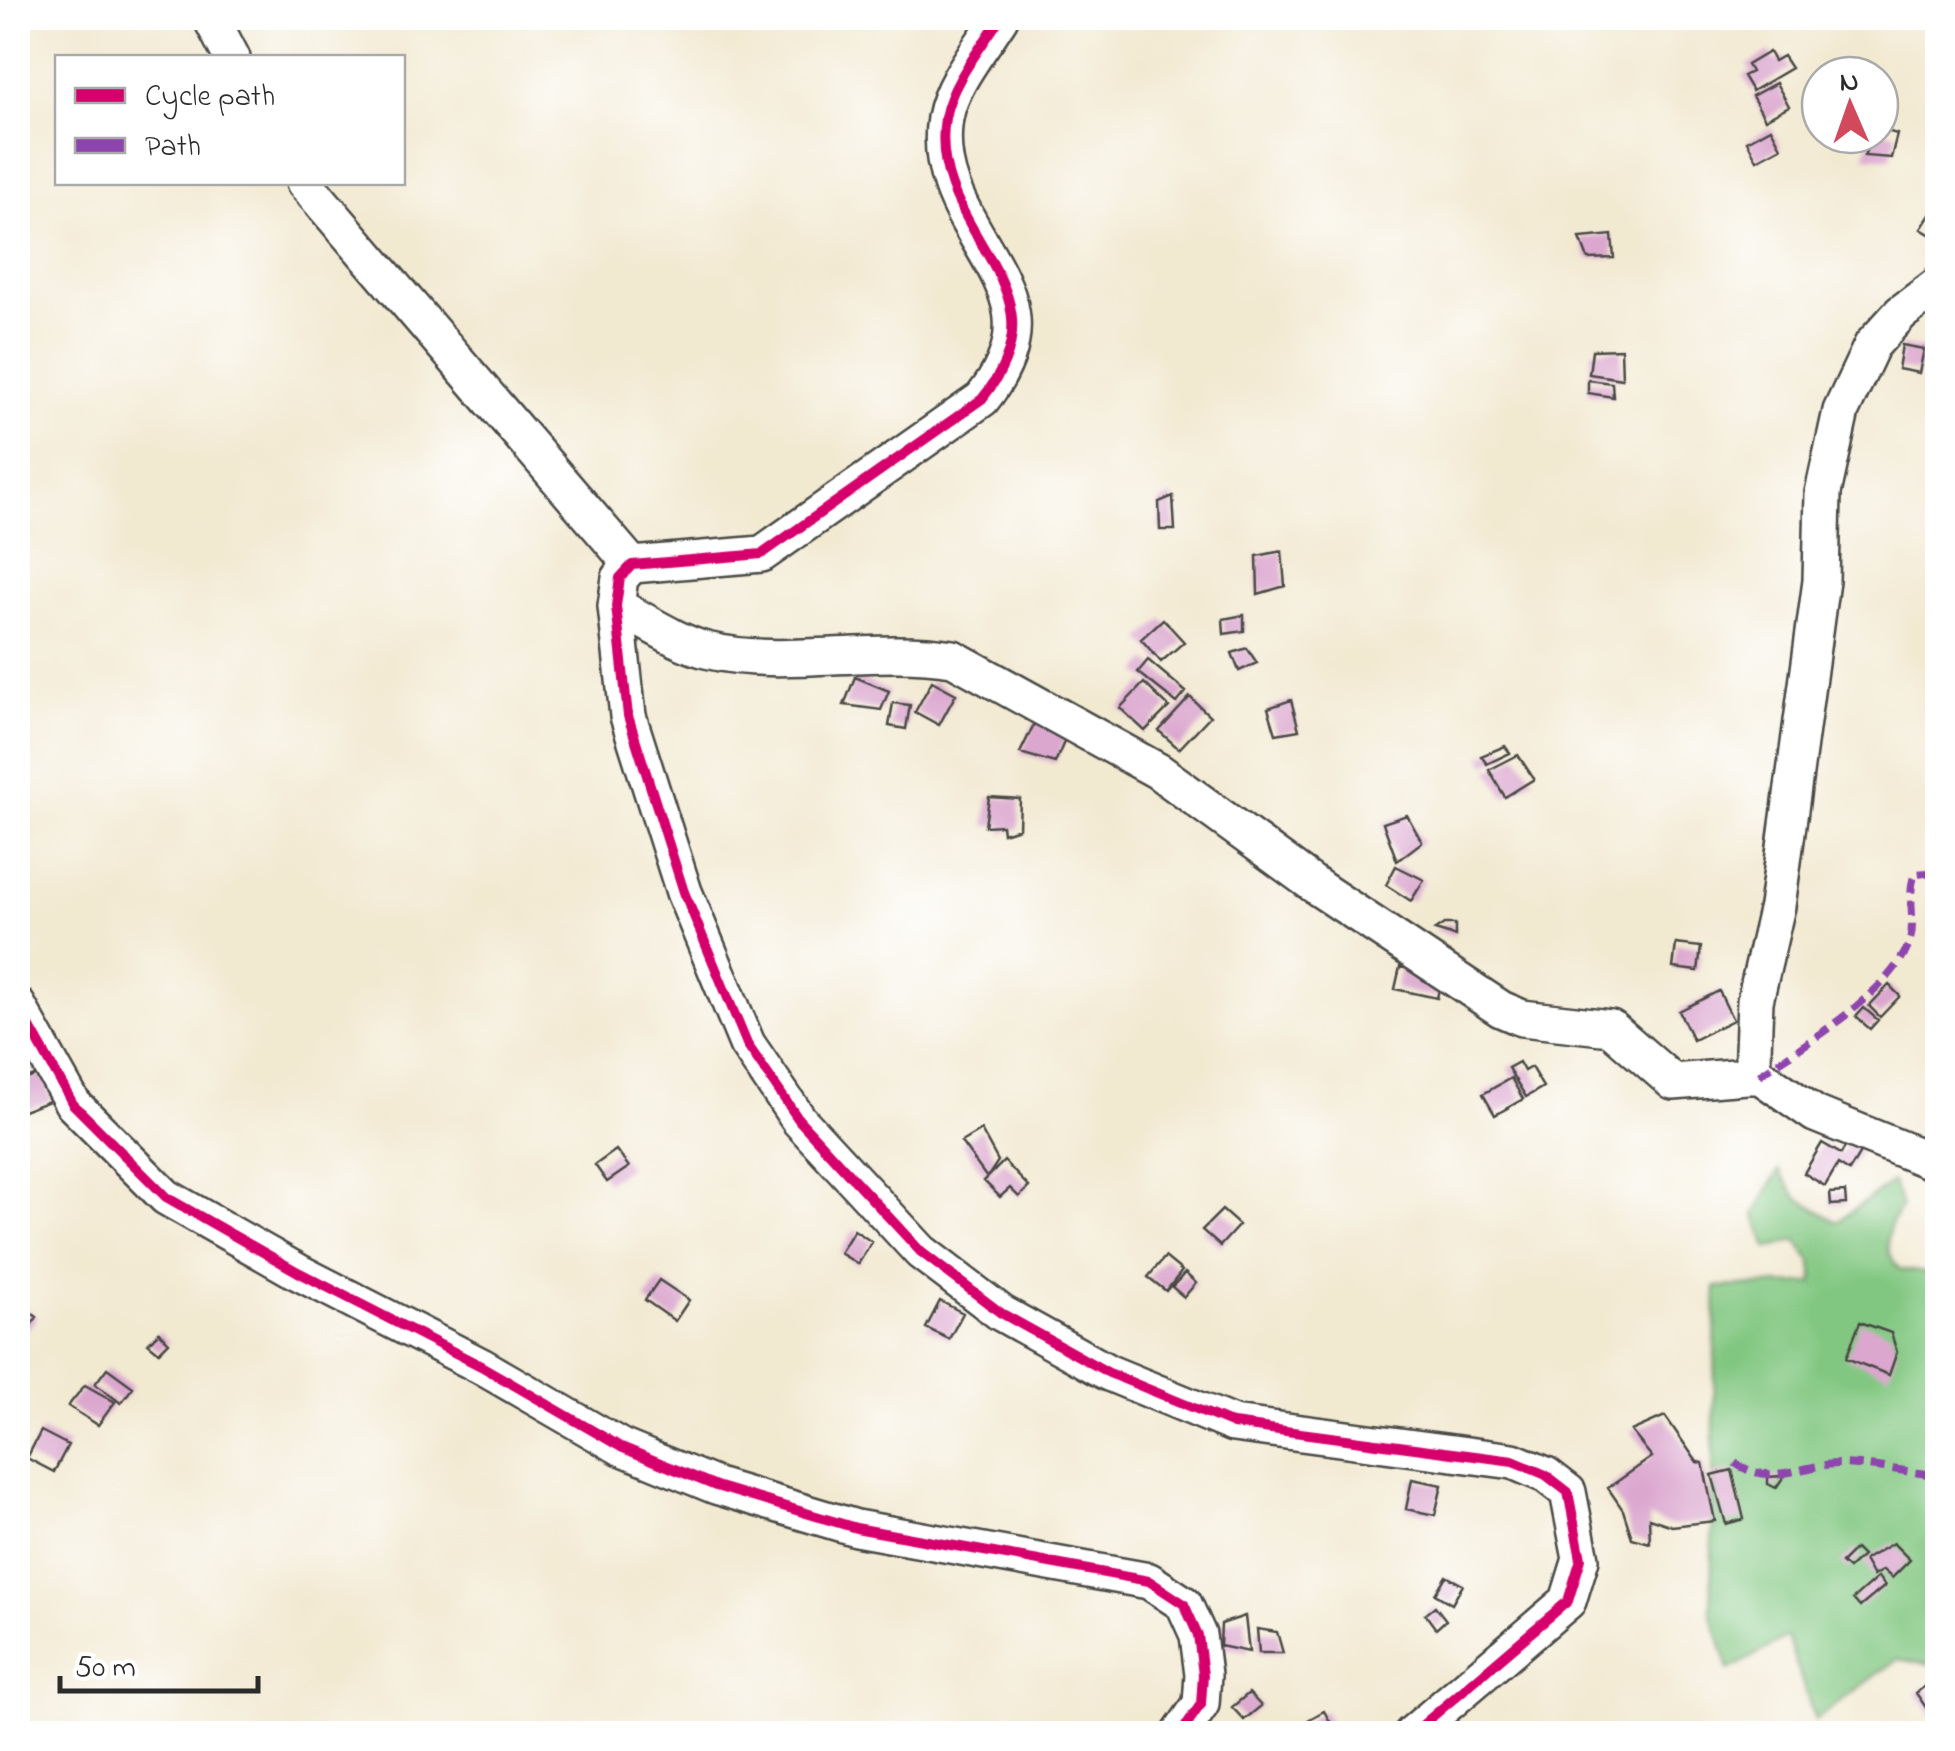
<svg xmlns="http://www.w3.org/2000/svg" width="1955" height="1751" viewBox="0 0 1955 1751" font-family="'Indie Flower',sans-serif">
<style>
.green{fill:#82c781;stroke:#567956;stroke-width:2.5}
.building{fill:#dba7cf}
.lines{fill:none;stroke-linecap:round;stroke-linejoin:round}
.minor-casing{stroke:#494844;stroke-width:40}
.minor{stroke:#fff;stroke-width:35}
.quiet{stroke:#8e44ad;stroke-width:8;stroke-dasharray:15 8;stroke-linecap:butt}
.cycleway-casing{stroke:#fff;stroke-width:16}
.cycleway{stroke:#d6006c;stroke-width:10}
</style>
<rect width="100%" height="100%" fill="#fff"/>
<filter id="ink" filterUnits="userSpaceOnUse"><feTurbulence type="fractalNoise" baseFrequency=".01" numOctaves="2"/><feDisplacementMap in="SourceGraphic" scale="20" xChannelSelector="R" yChannelSelector="G"/><feConvolveMatrix kernelMatrix="1 2 1 2 8 2 1 2 1" color-interpolation-filters="sRGB"/></filter>
<filter id="wash" filterUnits="userSpaceOnUse"><feTurbulence type="fractalNoise" baseFrequency=".0048" numOctaves="4" result="noise"/><feDisplacementMap in="SourceGraphic" scale="40" xChannelSelector="R" yChannelSelector="G"/><feGaussianBlur stdDeviation="2.25" result="paint"/><feColorMatrix in="noise" values="0 0 0 0 0 0 0 0 0 0 0 0 0 0 0 0 0 1.4 0 .05"/><feComposite in="paint" operator="in"/></filter>
<g filter="url(#wash)">
<rect width="100%" height="100%" fill="#f2e9d1"/>
<!-- green -->
<path class="green" d="M1779,1170L1795,1196L1837,1222L1892,1182L1902,1206C1886,1229 1880,1245 1899,1269L1937,1275V1666L1897,1659L1815,1720L1787,1637L1729,1670L1711,1612L1716,1287L1814,1283L1812,1261L1796,1240L1768,1248L1755,1214Z"/>
<g id="blocks">
<!-- building -->
<path class="building" d="M1769,52L1774,61L1783,56L1791,68L1752,91L1743,76L1751,72L1747,65Z
M1842,62H1864L1865,75H1842Z
M1776,83L1789,106L1765,119L1752,96Z
M1771,128L1781,147L1757,160L1747,141Z
M1880,129L1897,134L1891,158L1864,156L1872,135H1880Z
M1938,202V239L1921,229Z
M1612,235L1614,258L1588,259L1580,238Z
M1902,345L1924,349L1919,373L1898,369Z
M1621,349L1622,379L1589,374L1592,350Z
M1588,380L1612,383L1613,397L1588,393Z
M1173,496L1175,530H1160L1159,502Z
M1282,551L1285,586L1258,594L1257,556Z
M1244,615V631L1224,634L1223,619Z
M1163,619L1184,642L1161,662L1141,639Z
M1247,648L1257,663L1239,671L1232,653Z
M1148,660L1186,692L1177,703L1138,672Z
M855,677L889,691L881,710L844,705Z
M932,681L956,694L939,725L915,712Z
M1144,683L1169,707L1145,731L1120,708Z
M1190,697L1210,716L1179,749L1159,731Z
M1291,700L1299,730L1276,734L1268,708Z
M893,703L910,705L906,729L889,726Z
M1037,718L1067,735L1055,763L1020,753Z
M1505,746L1510,753L1487,764L1481,756Z
M1518,755L1534,779L1505,797L1489,770Z
M989,797L1020,799L1019,828L1003,833L1002,825L985,826Z
M1407,815L1422,842L1397,861L1383,823Z
M1396,866L1424,880L1411,901L1386,885Z
M1444,924H1455V936L1435,930Z
M1676,944L1701,947L1698,971L1673,968Z
M1400,967L1442,976L1437,998L1395,989Z
M1889,985L1900,996L1880,1017L1869,1006Z
M1719,991L1733,1020L1693,1040L1679,1011Z
M1864,1008L1878,1020L1870,1029L1856,1017Z
M1519,1062L1524,1071L1531,1067L1543,1087L1526,1097L1508,1068Z
M43,1073L52,1100L18,1113V1082Z
M1511,1078L1523,1099L1495,1115L1483,1094Z
M981,1130L998,1161L987,1178L961,1142Z
M1850,1138L1864,1146L1849,1171L1838,1164L1825,1186L1804,1173L1822,1143L1841,1154Z
M616,1150L629,1167L607,1182L595,1165Z
M1004,1161L1029,1187L1019,1197L1010,1188L1000,1197L984,1181Z
M1845,1192L1846,1204L1831,1205L1830,1193Z
M1222,1210L1239,1225L1220,1246L1202,1230Z
M854,1230L872,1242L858,1264L840,1253Z
M1165,1257L1182,1271L1166,1291L1148,1277Z
M1185,1273L1196,1283L1184,1297L1172,1287Z
M659,1280L689,1300L675,1321L645,1300Z
M940,1301L963,1313L949,1339L926,1328Z
M18,1303L37,1317L28,1329L18,1323Z
M1860,1322L1891,1333L1897,1352L1889,1375L1846,1358Z
M159,1332L169,1342L159,1352L148,1343Z
M107,1368L133,1387L121,1403L95,1384Z
M85,1385L115,1402L98,1425L68,1406Z
M1665,1416L1697,1462L1703,1463L1715,1521L1672,1526L1649,1518L1650,1543L1632,1538L1623,1510L1608,1488L1652,1457L1631,1431Z
M41,1431L68,1445L54,1472L27,1458Z
M1732,1470L1744,1519L1726,1524L1712,1475Z
M1784,1476L1776,1488L1768,1484V1477Z
M1412,1479L1442,1485L1435,1515L1406,1509Z
M1893,1543L1910,1560L1892,1578L1883,1570L1873,1576L1864,1560Z
M1855,1549L1862,1556L1848,1569L1841,1563Z
M1446,1576L1463,1585L1452,1604L1435,1594Z
M1878,1577L1885,1586L1860,1607L1853,1599Z
M1435,1606L1446,1620L1436,1629L1425,1614Z
M1245,1616L1249,1652L1220,1646L1221,1624Z
M1257,1629L1277,1632L1283,1653H1259Z
M1925,1686L1938,1704V1725L1916,1693Z
M1249,1693L1261,1706L1244,1720L1232,1707Z
M1324,1711L1337,1734H1313L1308,1720Z"/>
</g>
</g>
<g filter="url(#ink)">
<use href="#blocks" fill-opacity="0" stroke="#494844" stroke-width="2.5"/>
<g class="lines">
<defs>
<path id="minor" d="M211,18L232,58
M1000,18C981,48 951,83 945,118C926,236 1074,285 982,399L762,554L632,565L620,578L616,606L628,716L684,892L747,1044L799,1120L921,1252L1001,1313L1109,1373L1233,1424L1513,1461L1546,1475L1568,1492L1581,1559L1568,1601L1412,1734
M304,182L632,565
M616,606C644,620 676,642 706,650C781,669 874,645 953,658L1158,771L1320,889L1501,1009L1522,1018L1611,1028L1673,1082L1759,1075L1815,1114L1938,1164
M18,1006L73,1104L166,1197L298,1272L481,1366L621,1447L716,1486L856,1528L1149,1581L1184,1604L1198,1635L1203,1675L1201,1704L1180,1734
M1752,1076L1755,1001L1777,906L1821,581L1823,493L1841,411L1872,345L1901,313L1938,285"/>
</defs>
<!-- minor casing -->
<use href="#minor" class="minor-casing"/>
<!-- minor -->
<use href="#minor" class="minor"/>
<!-- quiet -->
<path class="quiet" d="M1759,1075C1801,1047 1892,992 1909,943C1917,921 1906,894 1915,874L1938,872
M1735,1463C1772,1488 1802,1463 1842,1464C1873,1465 1906,1472 1938,1475"/>
<defs>
<path id="cycleway" d="M1000,18C981,48 951,83 945,118C926,236 1074,285 982,399L762,554L632,565L620,578L616,606L628,716L684,892L747,1044L799,1120L921,1252L1001,1313L1109,1373L1233,1424L1513,1461L1546,1475L1568,1492L1581,1559L1568,1601L1412,1734
M18,1006L73,1104L166,1197L298,1272L481,1366L621,1447L716,1486L856,1528L1149,1581L1184,1604L1198,1635L1203,1675L1201,1704L1180,1734"/>
</defs>
<!-- cycleway casing -->
<use href="#cycleway" class="cycleway-casing"/>
<!-- cycleway -->
<use href="#cycleway" class="cycleway"/>
</g>
</g>
<!-- margin -->
<rect width="1955" height="1751" fill="none" stroke="#fff" stroke-width="60"/>
<!-- legend -->
<rect x="55" y="55" width="350" height="130" fill="#ffffff" stroke="#aaaaaa" stroke-width="2.5"/>
<rect x="75" y="88" width="50" height="15" fill="#d6006c" stroke="#aaaaaa" stroke-width="2.5"/>
<text x="145" y="105" font-size="30" fill="#2b2b2b">Cycle path</text>
<rect x="75" y="138" width="50" height="15" fill="#8e44ad" stroke="#aaaaaa" stroke-width="2.5"/>
<text x="145" y="155" font-size="30" fill="#2b2b2b">Path</text>
<!-- north arrow -->
<g transform="translate(1850 105) rotate(358)"><circle r="48" fill="#ffffff" stroke="#aaaaaa" stroke-width="2.5"/>
<path d="M0-8L18 38L0 25L-18 38Z" fill="#d1495b"/>
<text y="-15" font-size="28" font-weight="bold" text-anchor="middle" fill="#2b2b2b">N</text>
</g>
<!-- scale -->
<path d="M60 1676v15h198v-15" fill="none" stroke="#2b2b2b" stroke-width="5"/>
<text x="75" y="1676" font-size="30" fill="#2b2b2b" stroke="#ffffff" stroke-width="8" paint-order="stroke">50 m</text>
</svg>
